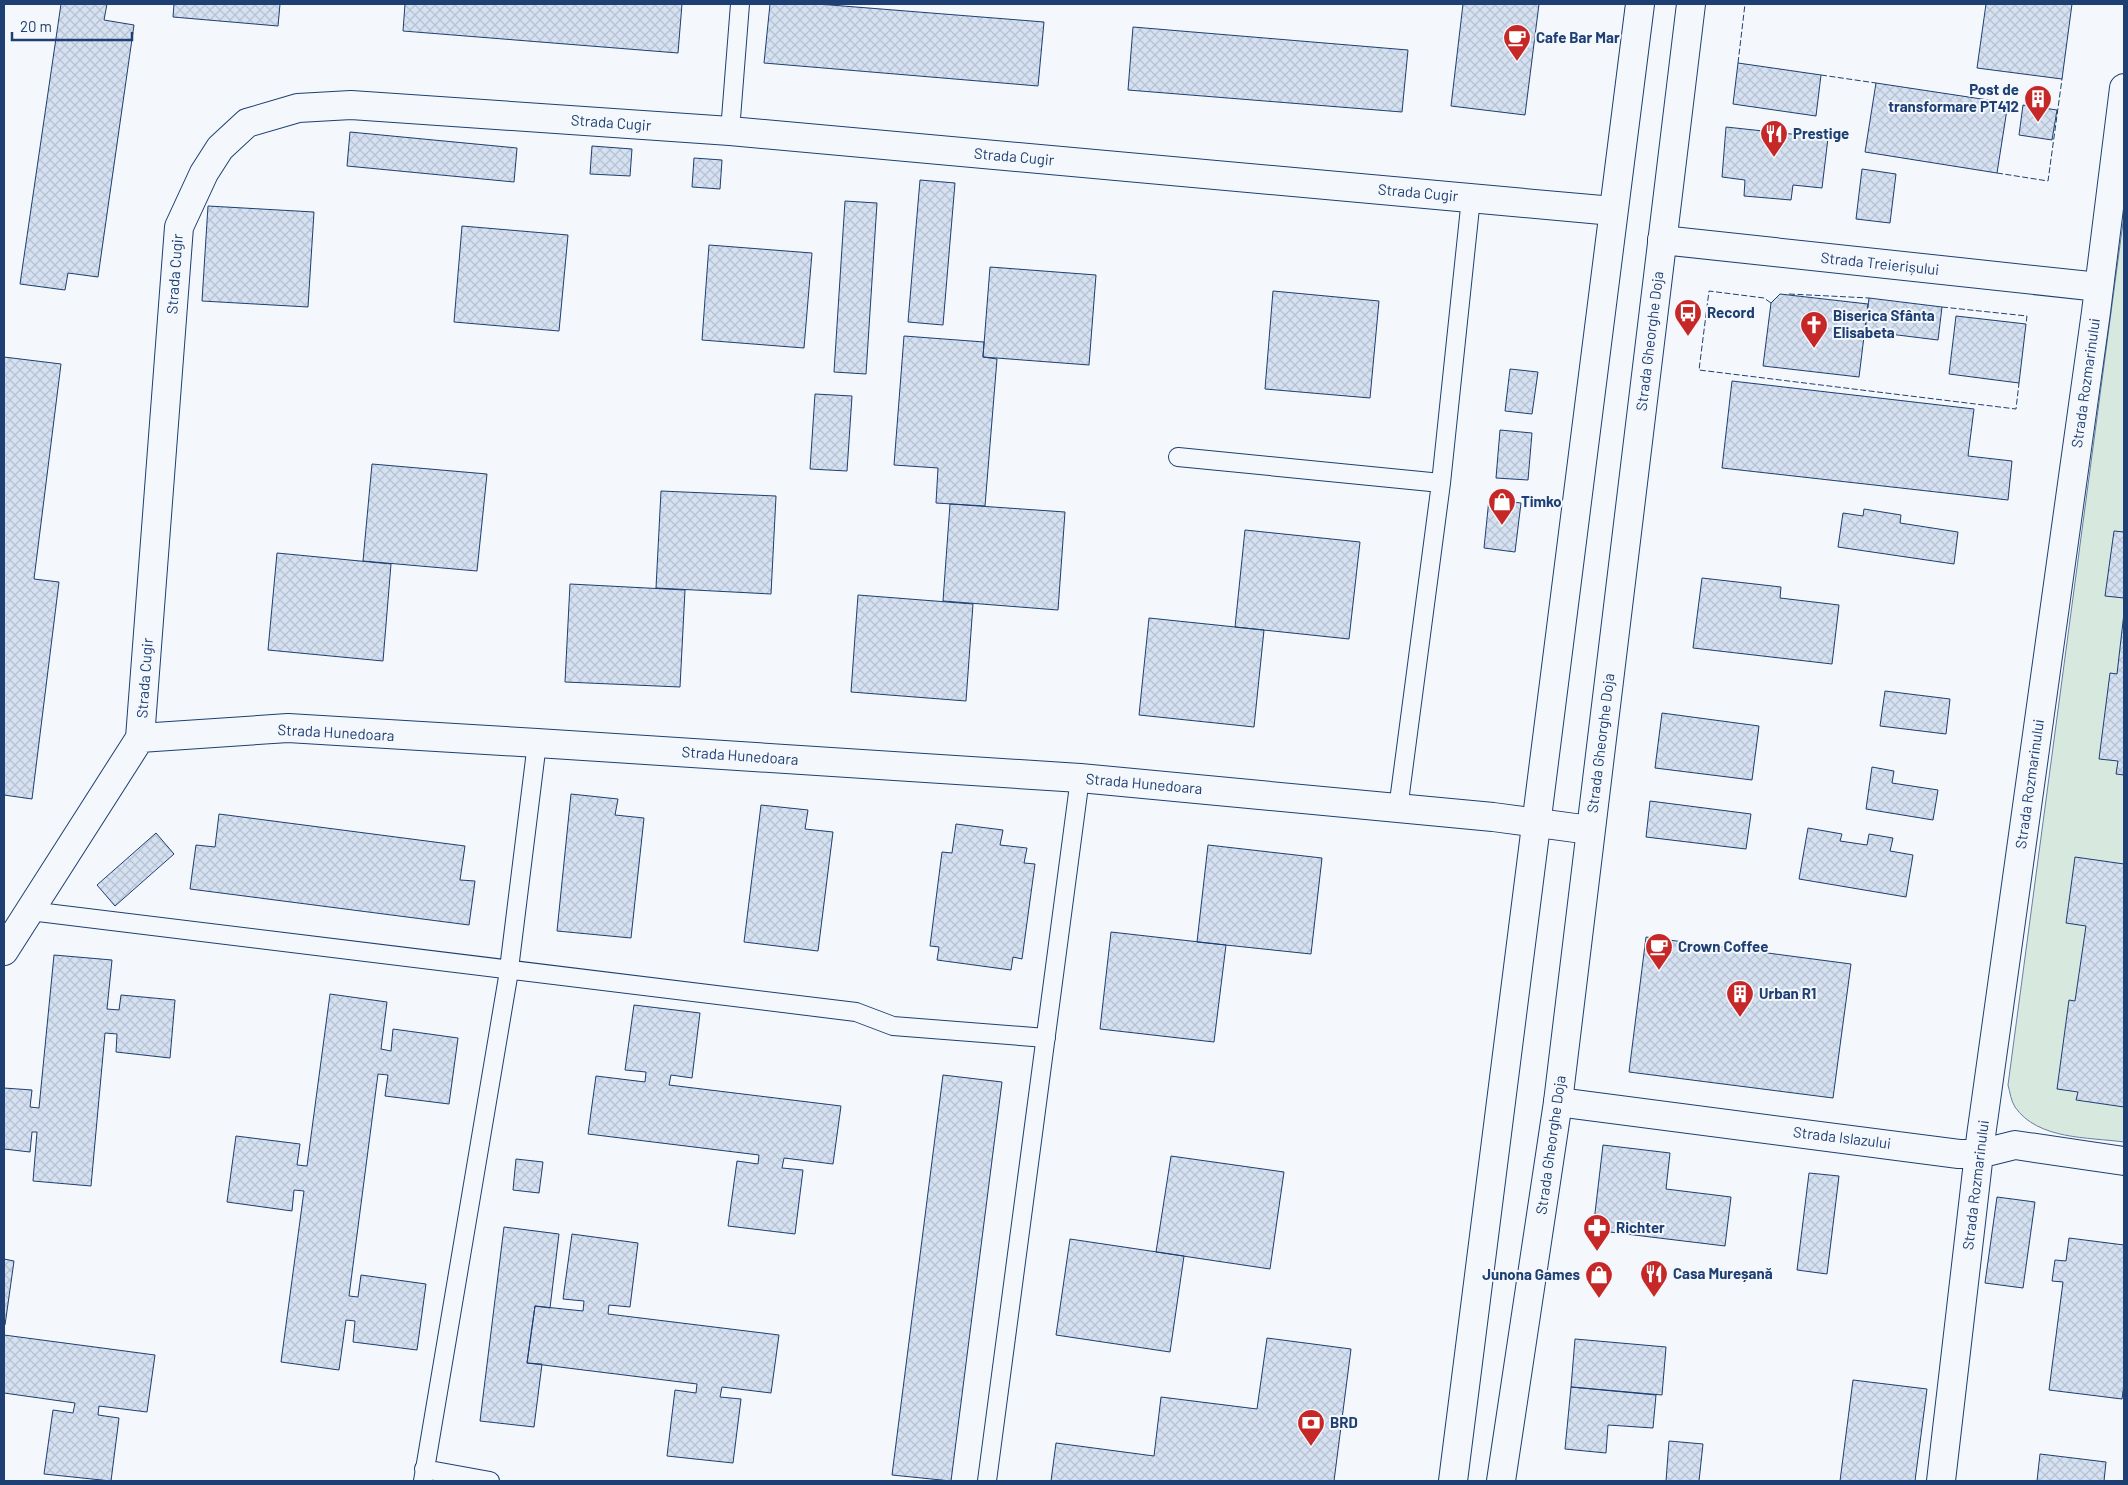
<svg xmlns="http://www.w3.org/2000/svg" width="2128" height="1485" viewBox="0 0 2128 1485" font-family="Barlow,sans-serif">
<style>
.green{fill:#d7e8df;stroke:#687fa3}
.building{fill:url(#building-cross-hatch);stroke:#1d3f73}
.lines{fill:none;stroke-linecap:round;stroke-linejoin:round}
.service-casing{stroke:#1d3f73;stroke-width:20}
.minor-casing{stroke:#1d3f73;stroke-width:30}
.primary-casing{stroke:#1d3f73;stroke-width:30}
.service{stroke:#f4f7fb;stroke-width:18}
.minor{stroke:#f4f7fb;stroke-width:28}
.primary{stroke:#f4f7fb;stroke-width:28}
.fence{stroke:#1d3f73;stroke-width:1;stroke-dasharray:6 2.5;stroke-linecap:butt}
.labels{text-anchor:middle;stroke-width:4;stroke-linejoin:round;paint-order:stroke}
.poi-label{font-size:15px;font-weight:bold;fill:#1d3f73;stroke:#f4f7fb;text-anchor:start}
.street-label{font-size:15px;fill:#1d3f73;stroke:#f4f7fb}
</style>
<defs>
<pattern id="building-cross-hatch" width="8" height="8" patternUnits="userSpaceOnUse" patternTransform="scale(1.25)"><rect width="8" height="8" fill="#d5e0f0"/><path d="M0 0l8 8M0 8l8-8" fill="none" stroke="#b6c1d1"/></pattern>
</defs>
<rect width="100%" height="100%" fill="#f4f7fb"/>
<!-- green -->
<path class="green" d="M2124,215V1142C2088,1137 2038,1140 2015,1107C2011,1101 2010,1092 2008,1085Z"/>
<!-- building -->
<path class="building" d="M61,4H107L104,20L134,25L98,277L68,273L65,290L20,284Z
M174,4H280L278,26L173,17Z
M405,4H682L678,53L403,31Z
M770,4H818L1044,22L1038,86L764,63Z
M1463,4H1539L1525,115L1451,106Z
M1986,4H2072L2062,79L1977,68Z
M1133,27L1408,50L1402,112L1128,90Z
M1738,63L1821,75L1816,116L1733,104Z
M1876,83L2008,103L1997,173L1865,152Z
M2023,105L2057,110L2052,140L2019,135Z
M1726,127L1828,138L1822,188L1793,185L1791,200L1744,196L1745,180L1722,177Z
M350,132L517,148L514,182L347,166Z
M592,146L632,149L630,176L590,174Z
M694,158L722,160L720,189L692,187Z
M1862,169L1896,174L1890,223L1856,219Z
M920,180L955,183L943,325L908,322Z
M845,201L877,203L866,374L834,372Z
M208,206L314,212L308,307L202,301Z
M462,226L568,235L559,331L454,322Z
M709,245L812,253L804,348L702,340Z
M990,267L1096,275L1089,365L983,357Z
M1273,291L1379,301L1370,398L1265,389Z
M1780,294L1868,304L1859,377L1763,366L1771,303Z
M1869,298L1942,307L1938,340L1865,331Z
M1956,316L2026,324L2019,383L1949,374Z
M904,336L984,342L983,357L997,359L985,506L936,503L938,468L894,465Z
M4,357L61,364L34,579L59,582L32,799L4,795Z
M1510,369L1538,372L1532,414L1505,411Z
M1732,381L1974,409L1968,456L2012,461L2008,500L1722,468Z
M815,394L852,396L847,471L810,469Z
M1500,430L1532,433L1528,480L1496,478Z
M372,464L487,474L477,571L363,561Z
M661,491L776,496L771,594L656,588Z
M1489,499L1521,503L1515,552L1484,548Z
M950,504L1065,512L1058,610L943,601Z
M1864,509L1901,515L1900,523L1958,532L1954,564L1838,547L1843,513L1863,516Z
M1245,530L1360,542L1349,639L1235,627Z
M2114,531L2124,532V598L2105,596Z
M277,553L391,564L383,661L268,650Z
M1702,578L1781,587L1780,598L1839,605L1832,664L1693,648Z
M570,584L685,590L680,687L565,682Z
M858,595L973,604L966,701L851,692Z
M2124,613V775L2116,774L2118,761L2099,759L2110,673L2117,674Z
M1149,618L1264,630L1254,727L1139,715Z
M1885,691L1950,699L1946,734L1880,726Z
M1662,713L1759,726L1752,780L1655,768Z
M1872,767L1894,771L1892,783L1938,790L1933,820L1866,809Z
M571,794L618,799L615,815L644,818L631,938L557,931Z
M1650,801L1751,814L1746,849L1646,837Z
M761,805L808,810L805,829L833,832L818,951L744,942Z
M219,814L465,846L460,880L475,881L469,925L190,889L196,845L215,847Z
M956,824L1003,830L1000,845L1027,848L1024,863L1035,864L1022,959L1013,957L1011,970L937,960L939,947L930,946L942,852L952,853Z
M1808,828L1842,834L1840,841L1867,845L1869,834L1893,838L1890,851L1913,855L1906,897L1799,879Z
M156,833L174,854L115,906L97,885Z
M1208,845L1322,858L1311,954L1197,942Z
M2075,857L2124,864V1107L2076,1100L2078,1092L2057,1089L2069,1000L2075,1001L2086,926L2066,923Z
M1111,932L1226,945L1214,1042L1100,1029Z
M1646,937L1851,964L1833,1098L1629,1072Z
M54,955L112,960L107,1009L119,1010L121,995L175,1000L170,1058L116,1052L117,1034L105,1033L91,1186L33,1181L37,1132H32L30,1152L4,1149V1088L32,1090L30,1107L39,1108Z
M330,994L387,1002L381,1049L391,1051L393,1029L458,1038L449,1104L385,1096L388,1075L378,1074L349,1296L358,1297L361,1275L426,1284L417,1350L353,1342L355,1321L346,1320L339,1370L281,1362L304,1191L294,1190L292,1211L227,1202L236,1136L300,1144L297,1165L307,1166Z
M634,1005L700,1013L692,1078L671,1075L669,1085L841,1106L833,1164L784,1158L782,1168L803,1170L795,1234L728,1226L737,1161L758,1164L759,1155L588,1134L596,1076L645,1082L646,1072L625,1070Z
M943,1075L1002,1082L951,1481L892,1475Z
M1603,1145L1670,1153L1666,1189L1731,1197L1725,1246L1593,1230Z
M1171,1156L1284,1172L1270,1269L1156,1252Z
M516,1159L543,1162L539,1193L513,1190Z
M1809,1173L1839,1176L1827,1274L1797,1270Z
M1997,1197L2035,1202L2023,1288L1985,1283Z
M504,1227L559,1234L550,1308L535,1306L527,1363L542,1364L534,1427L480,1421Z
M572,1234L638,1243L630,1307L609,1305L608,1314L779,1335L771,1393L722,1387L720,1397L741,1399L733,1463L667,1456L675,1390L696,1393L697,1384L527,1363L535,1306L583,1311L584,1301L563,1299Z
M2069,1238L2124,1245V1384L2122,1399L2049,1390L2063,1282L2052,1281L2055,1260L2066,1261Z
M1070,1239L1184,1256L1170,1352L1056,1335Z
M4,1259L14,1261L5,1325H4Z
M4,1335L155,1355L147,1412L99,1406L98,1415L119,1418L111,1481L44,1474L53,1410L73,1413L75,1403L4,1393Z
M1267,1338L1351,1349L1334,1481H1051L1056,1443L1154,1456L1161,1397L1257,1409Z
M1575,1339L1666,1347L1662,1395L1571,1387Z
M1853,1380L1927,1389L1915,1481H1840Z
M1571,1387L1656,1395L1653,1428L1608,1425L1606,1453L1565,1449Z
M1669,1441L1703,1444L1699,1481H1666Z
M2040,1454L2106,1462L2104,1481H2037Z"/>
<g class="lines">
<defs>
<path id="service" d="M730,131L740,4
M1178,457L1441,483L1471,198
M1398,809L1441,483
M30,911L856,1012L893,1026L1046,1038
M424,1469L490,1481
M423,1481L508,977L537,743
M987,1481L1080,778"/>
<path id="minor" d="M1662,240L2099,287
M140,738L288,728L537,743L1080,778L1493,817L1590,830
M4,951L140,738L179,227L204,173L220,148L247,123L298,108L351,105L730,131L1613,211
M1558,1102L1959,1154H1979L2015,1145L2124,1161
M1941,1481L1981,1136L2096,312L2124,88"/>
<path id="primary" d="M1453,1481L1640,4
M1501,1481L1558,1102L1691,4"/>
</defs>
<!-- service casing -->
<use href="#service" class="service-casing"/>
<!-- minor casing -->
<use href="#minor" class="minor-casing"/>
<!-- primary casing -->
<use href="#primary" class="primary-casing"/>
<!-- service -->
<use href="#service" class="service"/>
<!-- minor -->
<use href="#minor" class="minor"/>
<!-- primary -->
<use href="#primary" class="primary"/>
<!-- fence -->
<path class="fence" d="M1738,63L1745,4
M1821,75L1876,83
M1997,173L2048,181L2062,79
M1789,294L1869,298
M1771,303L1764,298L1709,291L1699,370L2016,409L2019,383
M1942,307L2027,316L2026,324"/>
</g>
<!-- icons -->
<defs>
<symbol id="cafe-pin" viewBox="-11 -11 22 30"><path d="M0 17L-7.5 6A9.5 9.5 0 1 1 7.5 6Z" fill="#c62828" stroke="#f4f7fb"/><path d="M-5.5-4.5H6V0H3Q3 3.5 0 3.5H-2.5Q-5.5 3.5-5.5 0ZM3-3.2v2h1.7v-2ZM-6 4.5H4V6H-6Z" fill="#fff"/></symbol>
<symbol id="building-pin" viewBox="-11 -11 22 30"><path d="M0 17L-7.5 6A9.5 9.5 0 1 1 7.5 6Z" fill="#c62828" stroke="#f4f7fb"/><path d="M-4-6H4V6H1V3H-1V6H-4ZM-2.5-4.3h1.7v1.8h-1.7ZM.8-4.3h1.7v1.8H.8ZM-2.5-1h1.7V.8h-1.7ZM.8-1h1.7V.8H.8Z" fill="#fff"/></symbol>
<symbol id="restaurant-pin" viewBox="-11 -11 22 30"><path d="M0 17L-7.5 6A9.5 9.5 0 1 1 7.5 6Z" fill="#c62828" stroke="#f4f7fb"/><path d="M-5-6h1v4h1v-4h1v4h1v-4h1v5L-1.5 .5V6h-2V.5L-5-1ZM5-6V6H3V1.5H1.5Q1.5-4 5-6Z" fill="#fff"/></symbol>
<symbol id="bus-pin" viewBox="-11 -11 22 30"><path d="M0 17L-7.5 6A9.5 9.5 0 1 1 7.5 6Z" fill="#c62828" stroke="#f4f7fb"/><path d="M-5-6H5V4H4V6H2V4H-2V6H-4V4H-5ZM-3.5-4V0h7V-4ZM-3.5 1.2v1.5H-2V1.2ZM2 1.2v1.5H3.5V1.2Z" fill="#fff"/></symbol>
<symbol id="church-pin" viewBox="-11 -11 22 30"><path d="M0 17L-7.5 6A9.5 9.5 0 1 1 7.5 6Z" fill="#c62828" stroke="#f4f7fb"/><path d="M-1.2-6h2.4v3.5h3.3v2.4h-3.3V6h-2.4V-.1h-3.3v-2.4h3.3Z" fill="#fff"/></symbol>
<symbol id="shop-pin" viewBox="-11 -11 22 30"><path d="M0 17L-7.5 6A9.5 9.5 0 1 1 7.5 6Z" fill="#c62828" stroke="#f4f7fb"/><path d="M-5-2.5h2.3a2.7 3.5 0 0 1 5.4 0H5L5.5 6h-11ZM-1.5-2.5h3a1.5 2.3 0 0 0-3 0Z" fill="#fff"/></symbol>
<symbol id="pharmacy-pin" viewBox="-11 -11 22 30"><path d="M0 17L-7.5 6A9.5 9.5 0 1 1 7.5 6Z" fill="#c62828" stroke="#f4f7fb"/><path d="M-2-6h4v4h4v4h-4v4h-4v-4h-4v-4h4Z" fill="#fff"/></symbol>
<symbol id="bank-pin" viewBox="-11 -11 22 30"><path d="M0 17L-7.5 6A9.5 9.5 0 1 1 7.5 6Z" fill="#c62828" stroke="#f4f7fb"/><path d="M-6-4H6V4H-6ZM0-2.3a2.3 2.3 0 1 0 0 4.6a2.3 2.3 0 1 0 0-4.6Z" fill="#fff"/></symbol>
</defs>
<g fill-rule="evenodd">
<use href="#cafe-pin" x="1501" y="22" width="32" height="43"/>
<use href="#building-pin" x="2022" y="83" width="32" height="43"/>
<use href="#restaurant-pin" x="1758" y="118" width="32" height="43"/>
<use href="#bus-pin" x="1672" y="297" width="32" height="43"/>
<use href="#church-pin" x="1798" y="309" width="32" height="43"/>
<use href="#shop-pin" x="1486" y="486" width="32" height="43"/>
<use href="#cafe-pin" x="1643" y="931" width="32" height="43"/>
<use href="#building-pin" x="1724" y="978" width="32" height="43"/>
<use href="#pharmacy-pin" x="1581" y="1212" width="32" height="43"/>
<use href="#restaurant-pin" x="1638" y="1258" width="32" height="43"/>
<use href="#shop-pin" x="1583" y="1259" width="32" height="43"/>
<use href="#bank-pin" x="1295" y="1407" width="32" height="43"/>
</g>
<g class="labels">
<!-- poi labels -->
<g class="poi-label">
<text x="1536" y="43">Cafe Bar Mar</text>
<text x="2019" y="95" text-anchor="end">Post de<tspan x="2019" dy="17">transformare PT412</tspan></text>
<text x="1793" y="139">Prestige</text>
<text x="1707" y="318">Record</text>
<text x="1833" y="321">Biserica Sfânta<tspan x="1833" dy="17">Elisabeta</tspan></text>
<text x="1521" y="507">Timko</text>
<text x="1678" y="952">Crown Coffee</text>
<text x="1759" y="999">Urban R1</text>
<text x="1616" y="1233">Richter</text>
<text x="1673" y="1279">Casa Mureșană</text>
<text x="1580" y="1280" text-anchor="end">Junona Games</text>
<text x="1330" y="1428">BRD</text>
</g>
<!-- street labels -->
<g class="street-label">
<text transform="translate(611 123) rotate(4)" y="5">Strada Cugir</text>
<text transform="translate(1014 157) rotate(5)" y="5">Strada Cugir</text>
<text transform="translate(1418 193) rotate(5)" y="5">Strada Cugir</text>
<text transform="translate(1880 264) rotate(6)" y="5">Strada Treierișului</text>
<text transform="translate(175 274) rotate(-86)" y="5">Strada Cugir</text>
<text transform="translate(1650 341) rotate(-83)" y="5">Strada Gheorghe Doja</text>
<text transform="translate(2086 383) rotate(-82)" y="5">Strada Rozmarinului</text>
<text transform="translate(145 678) rotate(-86)" y="5">Strada Cugir</text>
<text transform="translate(336 733) rotate(3)" y="5">Strada Hunedoara</text>
<text transform="translate(1601 743) rotate(-83)" y="5">Strada Gheorghe Doja</text>
<text transform="translate(740 756) rotate(4)" y="5">Strada Hunedoara</text>
<text transform="translate(1144 784) rotate(5)" y="5">Strada Hunedoara</text>
<text transform="translate(2030 784) rotate(-82)" y="5">Strada Rozmarinului</text>
<text transform="translate(1842 1138) rotate(7)" y="5">Strada Islazului</text>
<text transform="translate(1551 1145) rotate(-82)" y="5">Strada Gheorghe Doja</text>
<text transform="translate(1976 1185) rotate(-83)" y="5">Strada Rozmarinului</text>
</g>
</g>
<!-- border -->
<rect width="2128" height="1485" fill="none" stroke="#1d3f73" stroke-width="10"/>
<!-- scale -->
<path d="M12 32v8h120v-8" fill="none" stroke="#1d3f73" stroke-width="2.5"/>
<text x="20" y="32" font-size="15" fill="#1d3f73" stroke="#f4f7fb" stroke-width="4" paint-order="stroke">20 m</text>
</svg>
